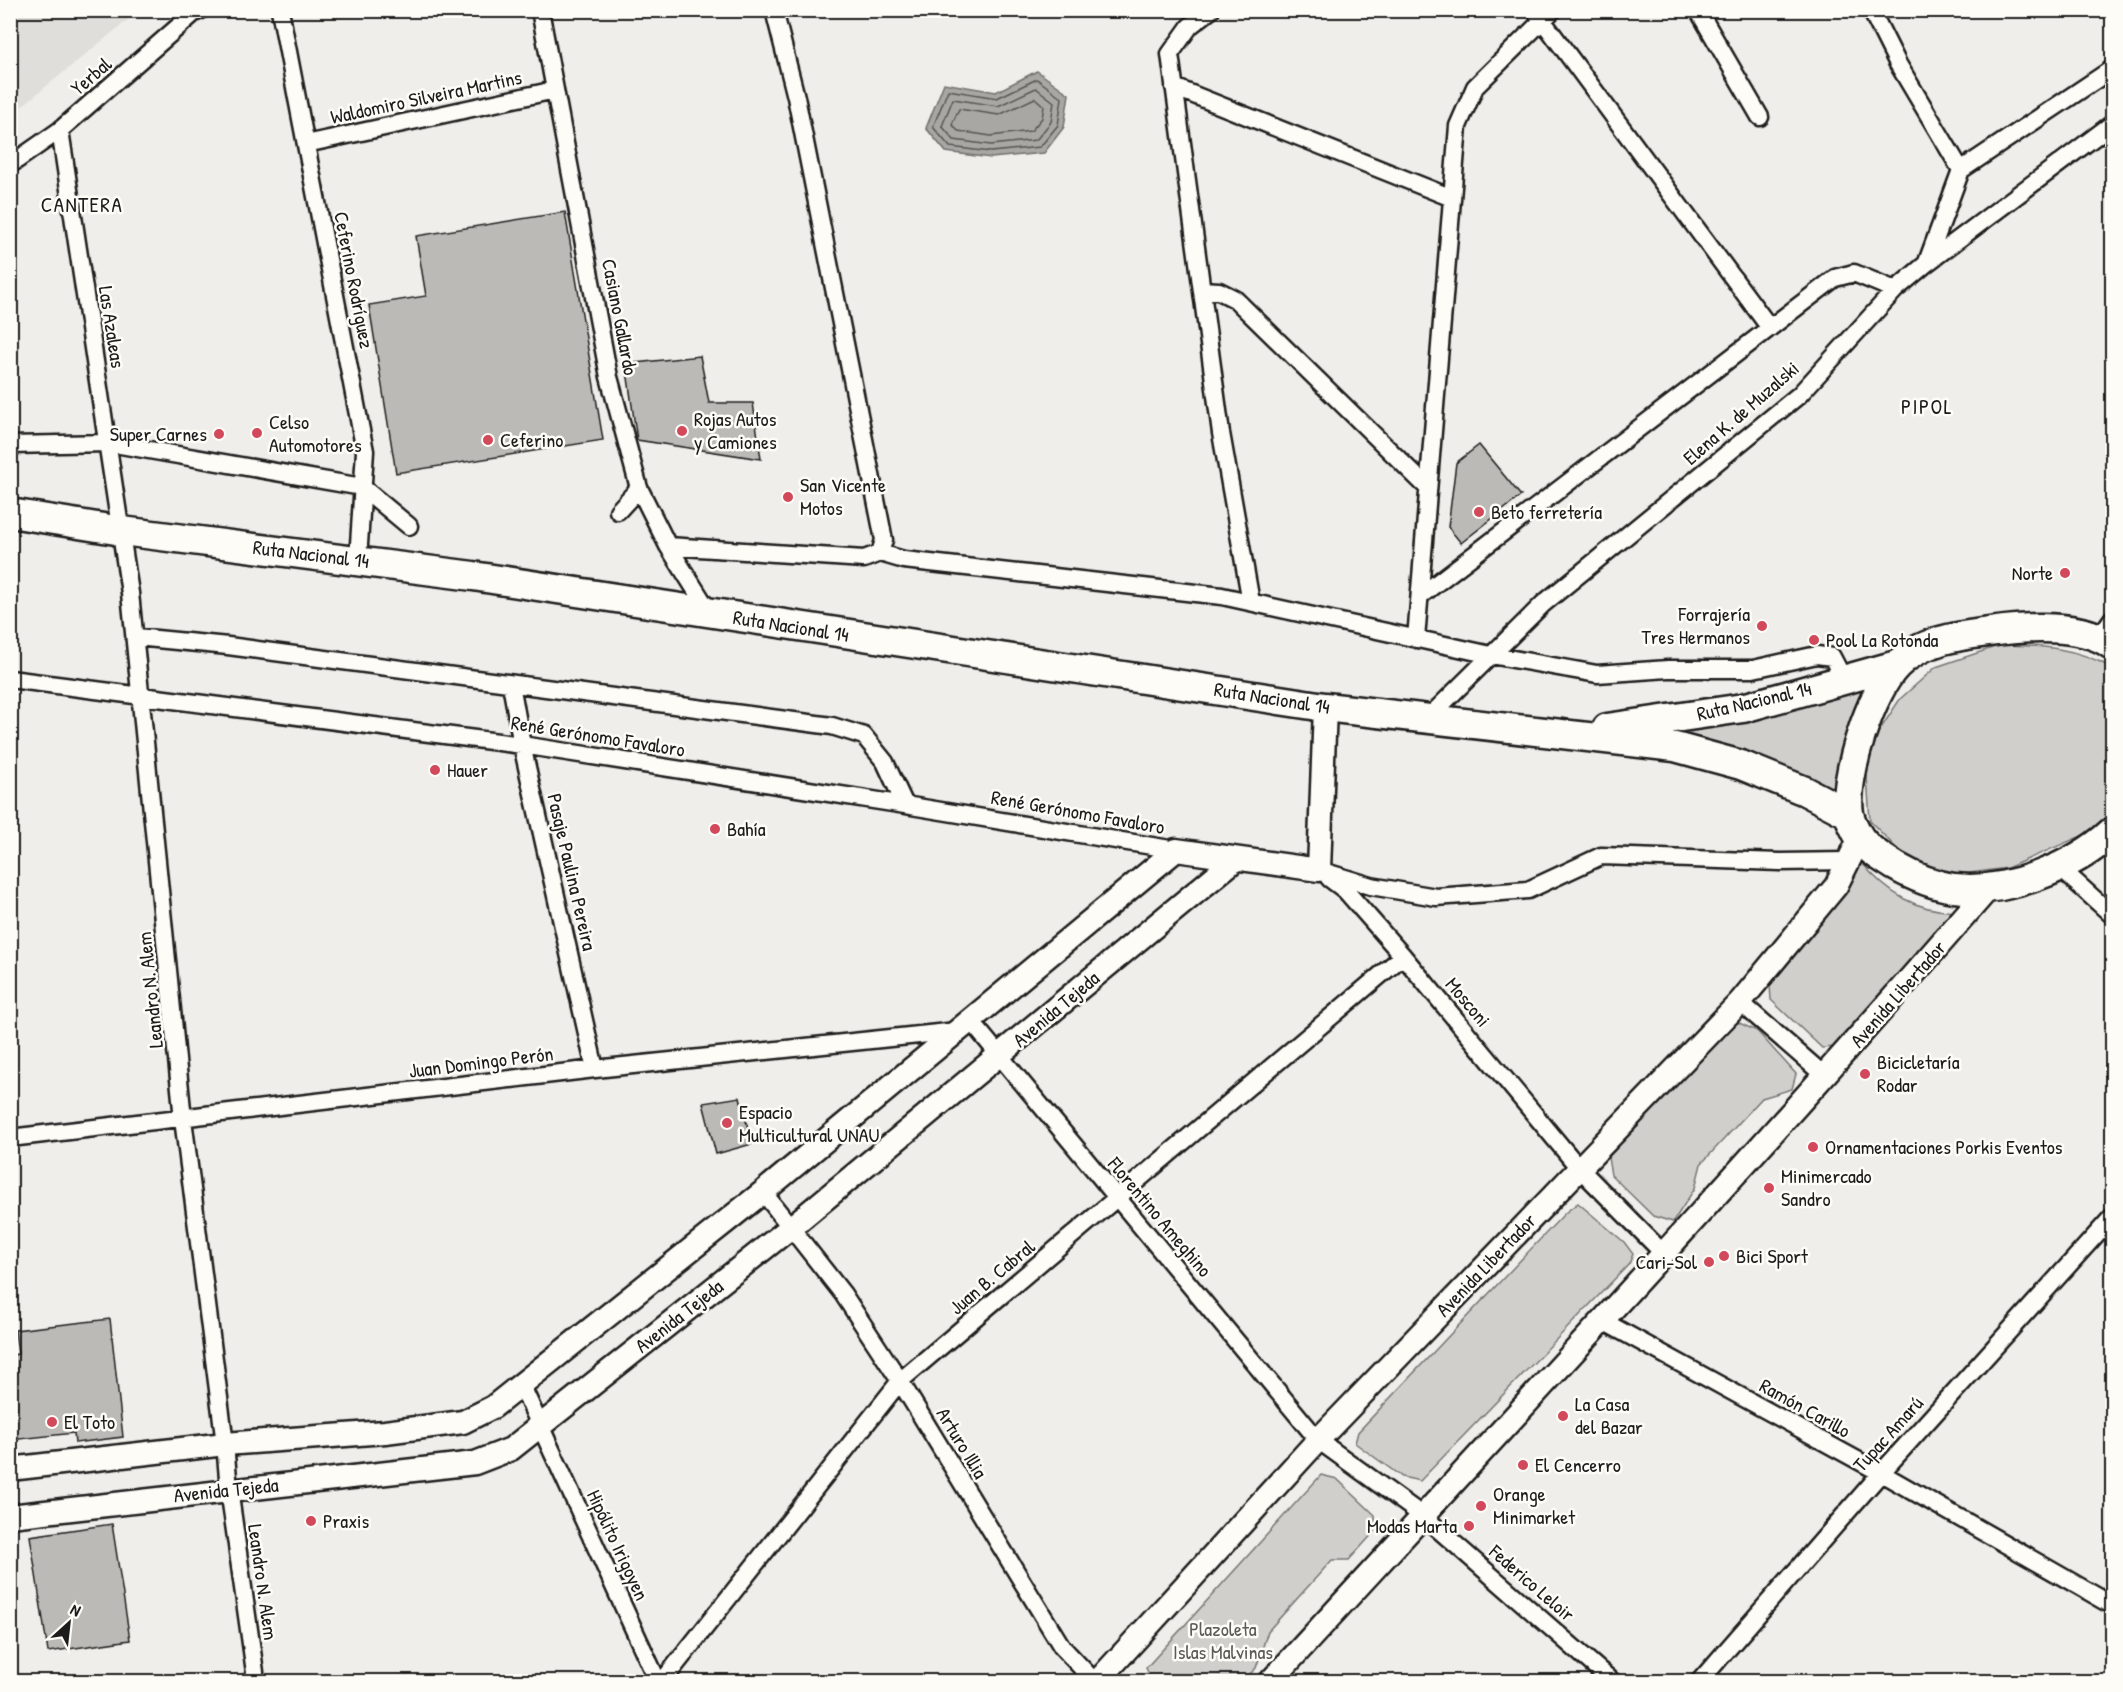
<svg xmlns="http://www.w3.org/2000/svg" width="2123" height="1692" viewBox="0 0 2123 1692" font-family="'Patrick Hand',sans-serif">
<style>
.built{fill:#e0deda}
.green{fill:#d0cfcc;stroke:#767674;stroke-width:1.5}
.water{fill:#a8a7a3;stroke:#706f6d;stroke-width:1.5}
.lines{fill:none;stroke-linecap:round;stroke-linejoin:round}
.shore{stroke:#545452;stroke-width:1.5}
.building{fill:#bbbab6;stroke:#1c1c1c;stroke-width:1.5}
.street-casing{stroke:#1c1c1c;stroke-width:21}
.secondary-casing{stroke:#1c1c1c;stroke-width:27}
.highway-casing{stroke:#1c1c1c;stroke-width:33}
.street{stroke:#fdfcf7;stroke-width:16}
.secondary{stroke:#fdfcf7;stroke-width:22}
.highway{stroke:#fdfcf7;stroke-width:28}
.poi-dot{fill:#d1495b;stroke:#fdfcf7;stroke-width:2}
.labels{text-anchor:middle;stroke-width:5;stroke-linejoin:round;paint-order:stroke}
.street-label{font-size:20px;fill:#1c1c1c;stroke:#fdfcf7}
.poi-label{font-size:20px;fill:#1c1c1c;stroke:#fdfcf7;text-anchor:start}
.park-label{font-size:20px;fill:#5b5b5a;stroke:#fdfcf7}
.neighbourhood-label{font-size:21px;letter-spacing:1.5px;fill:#1c1c1c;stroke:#fdfcf7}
</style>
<rect width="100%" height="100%" fill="#f0eeea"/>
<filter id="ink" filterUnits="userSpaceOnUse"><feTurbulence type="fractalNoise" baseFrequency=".0167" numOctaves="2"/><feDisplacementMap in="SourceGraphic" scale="12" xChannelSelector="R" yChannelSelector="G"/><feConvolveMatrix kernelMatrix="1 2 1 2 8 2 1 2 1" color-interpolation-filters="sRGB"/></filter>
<g filter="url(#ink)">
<!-- built -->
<path class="built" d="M11,10H139V11L11,115Z"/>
<!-- green -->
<path class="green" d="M2001,645C2043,646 2075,647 2112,668V816L2107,825L2007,868L1962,874L1933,869L1907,859L1870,821L1867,776L1872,742L1900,699L1936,667Z
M1869,686L1841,797L1647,734L1814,704Z
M1861,862C1888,894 1914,910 1956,912L1838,1047L1822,1048L1771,1000L1770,985L1850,883Z
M1735,1021L1757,1031L1796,1074L1792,1089L1762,1098L1701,1164L1695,1188L1673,1222L1653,1216L1611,1175L1608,1158L1617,1144Z
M1578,1203L1624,1242L1633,1254L1629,1264L1420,1481L1402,1477L1355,1443L1358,1432L1565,1213Z
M1321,1475L1337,1479L1375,1515L1376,1530L1349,1560H1332L1268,1631L1256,1668L1243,1681H1152L1146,1668Z"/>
<!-- water -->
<path class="water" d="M1037,71L1069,94L1064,127L1044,153L991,158L946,152L926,128L944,83L996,92Z"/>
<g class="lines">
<!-- shore -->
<path class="shore" d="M1037,79L1062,98L1058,125L1040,147L991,152L950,147L933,127L948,90L997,98Z
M1036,88L1054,102L1051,122L1036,140L991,145L954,140L942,126L953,99L998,106Z
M1035,98L1044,106L1042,118L1031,131L991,136L958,131L952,124L959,109L999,115Z"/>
</g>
<!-- building -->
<path class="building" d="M565,212L603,440L396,473L369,305L426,296L416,236Z
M700,356L709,403H753L761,459L637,440L626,364Z
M1479,445L1521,496L1461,543L1448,527L1456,463Z
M740,1097L752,1144L716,1154L703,1103Z
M110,1319L123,1437L75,1443L74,1433L10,1440L11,1355L18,1354L15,1330Z
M112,1524L130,1640L48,1652L30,1536Z"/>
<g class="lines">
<defs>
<path id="street" d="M280,10L365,451L358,560
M540,10L609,377L639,488L668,546L710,613
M774,10L796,97L884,540L880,553
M1211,10L1190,26L1170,54L1221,433L1251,602
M1698,10L1760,117
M1871,10L1898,64L1961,170L1927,262
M1537,13L1770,328
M1174,87L1452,198
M60,130L130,593L183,1119L225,1444L229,1489L255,1672L254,1682
M306,144L555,90
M10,165L60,130L194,13L201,10
M1961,170L2112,69
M1202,290L1219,291L1235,299L1428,488
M10,445L109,443L362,487L409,526
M618,511L639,488
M668,546L864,559L880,553L904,560L1222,596L1491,655L1597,674L1668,669H1753L1817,655L1832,657L1843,678
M1420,596L1835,278L1854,273L1895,290
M2105,629L2112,619
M136,637L228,646L832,726L864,736L885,762L905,805
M1416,639L1458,126L1475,87L1553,10
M10,679L522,745L905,805L1176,850
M511,684L522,745L595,1069
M1428,718L1543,604L1799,395L1895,290L1927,263L2112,124
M2059,867L2112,915
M1319,870L1371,886L1436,897L1528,890L1601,856L1780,862L1847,861
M1329,878L1345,890L1403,956L1579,1168L1665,1255
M1740,1002L1826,1077
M970,1020L1318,1440L1423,1516L1613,1682
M10,1138L595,1069L957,1031
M763,1192L843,1294L900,1381L1062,1647L1095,1682
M1601,1320L1881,1473L2112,1605
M521,1384L658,1682
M662,1682L900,1381L1403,956
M1699,1682L1881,1473L2112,1217"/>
<path id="secondary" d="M10,1469L225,1444L385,1432L463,1422L493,1407L763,1192L1176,850L1319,870L1325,707
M10,1516L475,1463L511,1449L790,1228L1236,859
M1097,1682L1318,1440L1740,1002L1836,886L1860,838
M1270,1682C1512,1419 1755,1158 1989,888"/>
<path id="highway" d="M10,513L122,531L473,576L1325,707L1675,747L1741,765L1805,791L1849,814
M2112,645C2082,623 2024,627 1989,632C1957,636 1921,641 1897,665C1871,691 1843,777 1849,813C1850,820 1856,832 1860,838C1869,851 1883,858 1895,866C1914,877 1933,885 1954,888C2007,894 2074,867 2112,832
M1607,728L1743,708L1897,665"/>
</defs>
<!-- street casing -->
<use href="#street" class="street-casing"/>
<!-- secondary casing -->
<use href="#secondary" class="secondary-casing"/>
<!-- highway casing -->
<use href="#highway" class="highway-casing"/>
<!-- street -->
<use href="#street" class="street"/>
<!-- secondary -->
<use href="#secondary" class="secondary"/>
<!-- highway -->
<use href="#highway" class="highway"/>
</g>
</g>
<!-- markers -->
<g class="poi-dot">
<circle cx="682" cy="431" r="6"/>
<circle cx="257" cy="433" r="6"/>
<circle cx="219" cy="434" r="6"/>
<circle cx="488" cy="440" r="6"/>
<circle cx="788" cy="497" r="6"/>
<circle cx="1479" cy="512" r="6"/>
<circle cx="2065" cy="573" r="6"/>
<circle cx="1762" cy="626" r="6"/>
<circle cx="1814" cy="640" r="6"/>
<circle cx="435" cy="770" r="6"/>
<circle cx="715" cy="829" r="6"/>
<circle cx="1865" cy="1074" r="6"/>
<circle cx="727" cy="1123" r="6"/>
<circle cx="1813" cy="1147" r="6"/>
<circle cx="1769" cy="1188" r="6"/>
<circle cx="1724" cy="1256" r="6"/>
<circle cx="1709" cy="1262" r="6"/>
<circle cx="1563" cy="1416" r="6"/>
<circle cx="52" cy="1422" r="6"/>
<circle cx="1523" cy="1465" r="6"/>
<circle cx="1481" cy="1506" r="6"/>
<circle cx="311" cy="1521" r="6"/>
<circle cx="1469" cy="1526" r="6"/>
</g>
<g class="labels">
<!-- street labels -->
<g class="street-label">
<text transform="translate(91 76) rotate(-41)" y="7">Yerbal</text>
<text transform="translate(426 97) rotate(-12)" y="7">Waldomiro Silveira Martins</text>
<text transform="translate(354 280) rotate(79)" y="7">Ceferino Rodríguez</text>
<text transform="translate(620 317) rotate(79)" y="7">Casiano Gallardo</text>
<text transform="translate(112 327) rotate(81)" y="7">Las Azaleas</text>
<text transform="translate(1741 413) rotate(-41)" y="7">Elena K. de Muzalski</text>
<text transform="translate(311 554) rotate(7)" y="7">Ruta Nacional 14</text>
<text transform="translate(791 626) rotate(9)" y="7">Ruta Nacional 14</text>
<text transform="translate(1272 698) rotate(9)" y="7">Ruta Nacional 14</text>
<text transform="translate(1754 701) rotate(-13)" y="7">Ruta Nacional 14</text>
<text transform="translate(598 736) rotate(9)" y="7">René Gerónomo Favaloro</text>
<text transform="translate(1078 812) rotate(10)" y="7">René Gerónomo Favaloro</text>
<text transform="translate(572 872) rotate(77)" y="7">Pasaje Paulina Pereira</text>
<text transform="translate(150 990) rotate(-96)" y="7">Leandro N. Alem</text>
<text transform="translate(1898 994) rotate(-49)" y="7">Avenida Libertador</text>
<text transform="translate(1468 1002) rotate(50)" y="7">Mosconi</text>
<text transform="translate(1056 1009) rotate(-40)" y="7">Avenida Tejeda</text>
<text transform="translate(481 1062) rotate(-7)" y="7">Juan Domingo Perón</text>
<text transform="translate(1160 1217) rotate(50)" y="7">Florentino Ameghino</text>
<text transform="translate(1486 1265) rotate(-46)" y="7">Avenida Libertador</text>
<text transform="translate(992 1277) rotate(-40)" y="7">Juan B. Cabral</text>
<text transform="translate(679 1316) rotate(-38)" y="7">Avenida Tejeda</text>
<text transform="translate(1805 1408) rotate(29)" y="7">Ramón Carillo</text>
<text transform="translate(1888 1434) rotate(-48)" y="7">Tupac Amarú</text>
<text transform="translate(962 1443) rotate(59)" y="7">Arturo Illia</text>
<text transform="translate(226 1490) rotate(-6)" y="7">Avenida Tejeda</text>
<text transform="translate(618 1545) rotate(65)" y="7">Hipólito Irigoyen</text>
<text transform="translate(263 1582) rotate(82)" y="7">Leandro N. Alem</text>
<text transform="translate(1532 1583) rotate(41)" y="7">Federico Leloir</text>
</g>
<!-- poi labels -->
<g class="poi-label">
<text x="694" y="426">Rojas Autos<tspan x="694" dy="23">y Camiones</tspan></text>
<text x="269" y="429">Celso<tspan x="269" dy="23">Automotores</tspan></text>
<text x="207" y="441" text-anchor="end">Super Carnes</text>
<text x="500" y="447">Ceferino</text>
<text x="800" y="492">San Vicente<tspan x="800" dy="23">Motos</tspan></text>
<text x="1491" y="519">Beto ferretería</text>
<text x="2053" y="580" text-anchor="end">Norte</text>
<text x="1750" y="621" text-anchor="end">Forrajería<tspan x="1750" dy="23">Tres Hermanos</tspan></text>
<text x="1826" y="647">Pool La Rotonda</text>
<text x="447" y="777">Hauer</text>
<text x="727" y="836">Bahía</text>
<text x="1877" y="1069">Bicicletaría<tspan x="1877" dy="23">Rodar</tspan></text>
<text x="739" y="1119">Espacio<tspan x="739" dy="23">Multicultural UNAU</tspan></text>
<text x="1825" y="1154">Ornamentaciones Porkis Eventos</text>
<text x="1781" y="1183">Minimercado<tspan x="1781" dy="23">Sandro</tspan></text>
<text x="1736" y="1263">Bici Sport</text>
<text x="1697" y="1269" text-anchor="end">Cari-Sol</text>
<text x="1575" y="1411">La Casa<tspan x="1575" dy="23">del Bazar</tspan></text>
<text x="64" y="1429">El Toto</text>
<text x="1535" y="1472">El Cencerro</text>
<text x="1493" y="1501">Orange<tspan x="1493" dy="23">Minimarket</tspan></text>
<text x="323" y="1528">Praxis</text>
<text x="1457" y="1533" text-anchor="end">Modas Marta</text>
</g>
<!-- park labels -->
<g class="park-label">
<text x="1223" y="1636">Plazoleta<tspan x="1223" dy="23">Islas Malvinas</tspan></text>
</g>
<!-- neighbourhood labels -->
<g class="neighbourhood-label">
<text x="82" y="212">CANTERA</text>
<text x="1927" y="414">PIPOL</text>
</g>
</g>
<!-- margin -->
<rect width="2123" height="1692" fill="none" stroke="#fdfcf7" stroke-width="36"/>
<rect x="18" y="18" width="2087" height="1656" fill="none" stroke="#1c1c1c" stroke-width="2" filter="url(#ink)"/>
<!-- north arrow -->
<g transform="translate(69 1623) rotate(27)" stroke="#fdfcf7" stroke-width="4.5" paint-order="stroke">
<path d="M0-4.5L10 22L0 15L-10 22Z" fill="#1c1c1c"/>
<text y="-9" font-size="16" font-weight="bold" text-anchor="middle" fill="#1c1c1c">N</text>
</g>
</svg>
